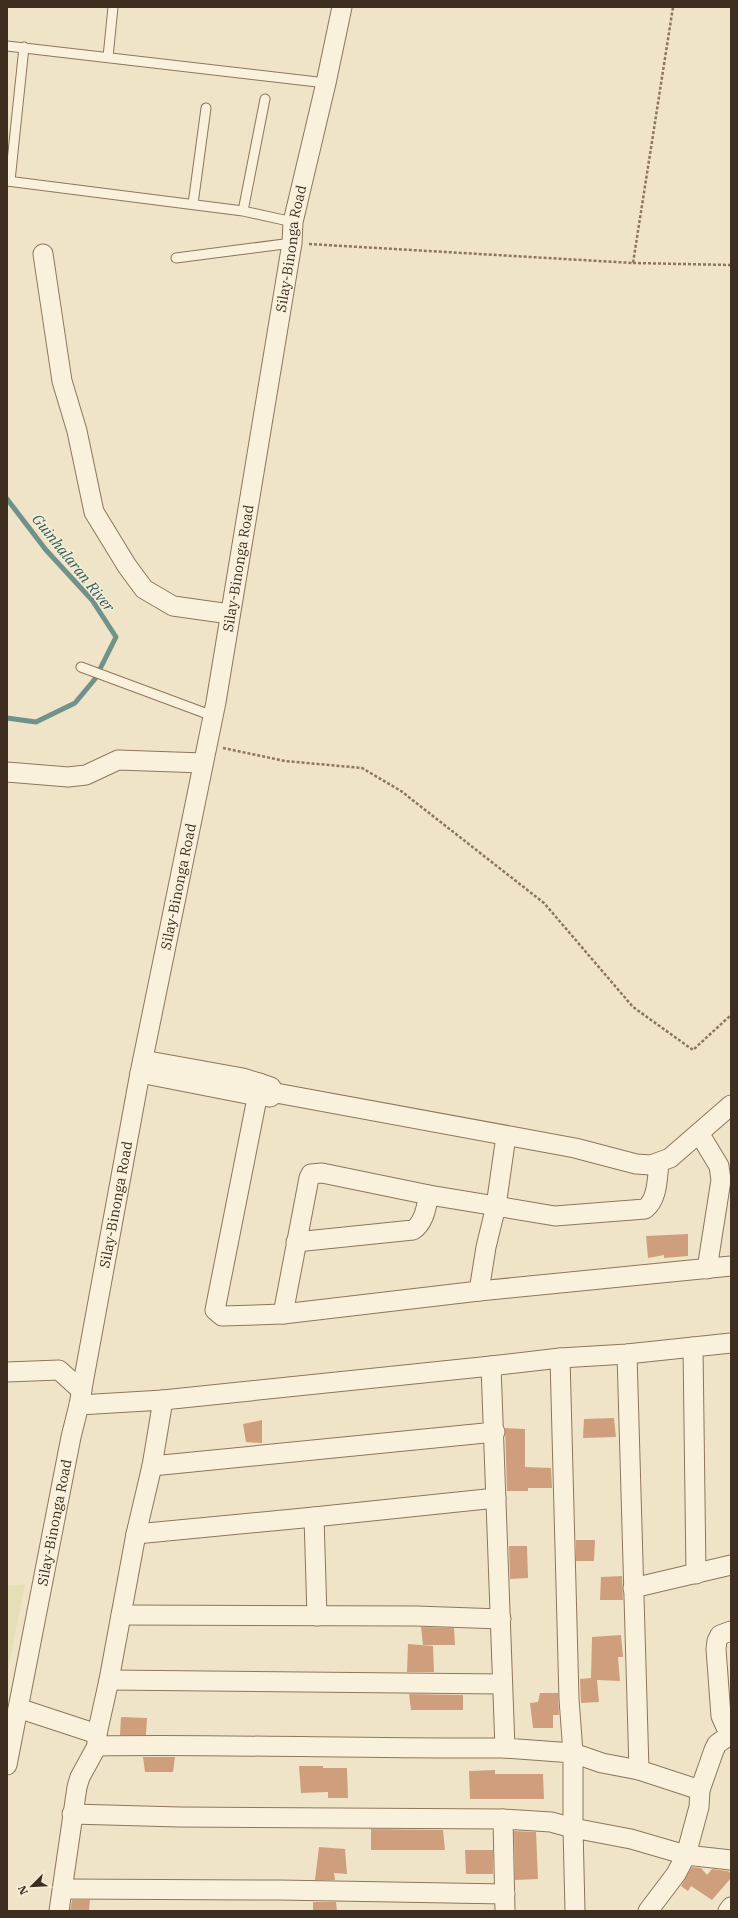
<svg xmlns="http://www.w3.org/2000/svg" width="738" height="1918" viewBox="0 0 738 1918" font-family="'IBM Plex Serif',serif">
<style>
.farmland{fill:#e6deb5}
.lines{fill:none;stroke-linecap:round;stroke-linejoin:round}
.stream{stroke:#6f938a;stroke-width:5}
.building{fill:#cf9f7d}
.lane-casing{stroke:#8d765c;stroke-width:11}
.street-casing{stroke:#8d765c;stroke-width:21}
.path{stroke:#8d765c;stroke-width:2.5;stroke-dasharray:3 2;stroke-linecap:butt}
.lane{stroke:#faf1dc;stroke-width:9}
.street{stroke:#faf1dc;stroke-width:19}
.labels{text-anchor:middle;stroke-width:3;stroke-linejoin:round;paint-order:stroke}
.street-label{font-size:14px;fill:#3d2e20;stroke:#f7eed8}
.water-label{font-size:15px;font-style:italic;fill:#2f5d5a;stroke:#f7eed8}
</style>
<rect width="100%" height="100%" fill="#f0e4c8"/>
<!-- farmland -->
<path class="farmland" d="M25,1584L7,1674V1586Z"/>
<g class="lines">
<!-- stream -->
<path class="stream" d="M7,499L46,550L92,600L116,637L95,679L75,703L36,722L7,718"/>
</g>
<!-- building -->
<path class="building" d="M688,1234V1256L664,1258V1255L648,1258L646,1236Z
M614,1418L616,1437L583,1438L584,1419Z
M262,1420V1443L246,1442L243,1424Z
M505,1428L525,1429V1467L551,1468L552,1488H528V1491H507Z
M576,1540H595L594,1561H576Z
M509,1546H527L528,1578L510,1579Z
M622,1576L623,1600H600L601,1577Z
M421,1627L454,1628L455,1645H423Z
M621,1635L623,1657H618L620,1681L597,1680L599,1702L581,1703L580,1679L591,1678L592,1637Z
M408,1644L433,1646L434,1672H407Z
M540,1693H558L559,1715H553V1728H533L530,1703L538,1702Z
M409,1694L463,1695V1710H411Z
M121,1717L147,1718L146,1735H120Z
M143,1757H175L173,1772H145Z
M299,1766H323V1768H347L348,1798H328V1792L301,1793Z
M495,1770V1774H543L544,1799H470L469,1771Z
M371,1829L443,1830L445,1850H371Z
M514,1831L536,1832L538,1879L515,1880Z
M319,1847L345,1849L347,1874L334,1873L335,1880H315Z
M465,1850H493V1874H466Z
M692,1867L701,1868L707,1875L712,1869L728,1871L731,1874V1878L712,1900L691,1886L688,1891L681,1886Z
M72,1900H90L89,1911H70Z
M313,1902H336L337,1911H313Z"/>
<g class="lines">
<defs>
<path id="lane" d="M7,46L326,83
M108,57L113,7
M7,181L243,211L293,222
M10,181L24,47
M193,204L206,108
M243,211L265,99
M176,258L292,243
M81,667L213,716"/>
<g id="street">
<path d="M43,254L62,381L77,431L94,512L127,566L144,589L173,606L230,614"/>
<path d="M7,772L68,777L86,775L118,760L203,763"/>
<path d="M143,1060L243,1078L271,1087"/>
<path d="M140,1073L247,1094L270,1097L276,1093L575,1148L636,1164L651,1165L670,1158L731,1105"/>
<path d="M260,1083L215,1310L222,1316L283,1314L479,1291L731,1266"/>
<path d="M699,1133L719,1166L721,1180L707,1269"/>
<path d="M296,1242L413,1230C424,1223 426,1208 429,1195"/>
<path d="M479,1291L486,1247L496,1206L555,1216L645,1209C658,1199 657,1178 659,1164"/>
<path d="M283,1314L309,1178L311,1174L322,1173L429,1195L496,1206L506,1136"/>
<path d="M693,1347L696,1574"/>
<path d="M627,1354L639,1770"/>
<path d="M7,1372L59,1370L82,1391"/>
<path d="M163,1400L491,1366"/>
<path d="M79,1405L163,1400L152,1466L495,1432"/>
<path d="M152,1466L136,1534L314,1517L496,1498"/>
<path d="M314,1517L317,1616"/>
<path d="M136,1534L109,1680L97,1734V1746C233,1744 369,1749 505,1748"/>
<path d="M633,1588L731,1565"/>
<path d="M121,1615L416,1616L501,1619"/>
<path d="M731,1631L720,1635L717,1641L716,1649L721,1716L725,1725L731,1733"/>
<path d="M109,1680L502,1684"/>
<path d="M18,1708L97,1734"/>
<path id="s1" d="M7,1765L71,1437L79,1405L140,1073L216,702L292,243L293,222L326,83L342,7"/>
<path d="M700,1790L639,1770L602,1763L573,1753L569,1699L560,1358L627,1354L731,1343"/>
<path d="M72,1814L179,1817L503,1819"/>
<path d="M63,1889L279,1890L505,1894"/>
<path d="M59,1911L77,1787L80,1777L97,1746"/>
<path d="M505,1911L503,1819L551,1822L573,1828V1753L505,1748L491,1366L560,1358"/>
<path d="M575,1911L573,1828L631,1839L686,1855L731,1860"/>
<path d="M648,1911L676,1874L686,1855L699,1807L700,1790L714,1750L717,1744L731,1734"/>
<path d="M728,1911L731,1907"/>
</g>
</defs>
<!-- lane casing -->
<use href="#lane" class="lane-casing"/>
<!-- street casing -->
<use href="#street" class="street-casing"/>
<!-- path -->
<path class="path" d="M309,244L633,263L673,7
M633,263L731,265
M223,748L285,761L362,768L401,791L544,903L633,1007L693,1050L731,1015"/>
<!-- lane -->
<use href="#lane" class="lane"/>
<!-- street -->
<use href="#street" class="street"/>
</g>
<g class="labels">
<!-- street labels -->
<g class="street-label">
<text dy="5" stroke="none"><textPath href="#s1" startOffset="1543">Silay-Binonga Road</textPath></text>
<text dy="5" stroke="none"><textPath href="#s1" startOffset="1219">Silay-Binonga Road</textPath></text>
<text dy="5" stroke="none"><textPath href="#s1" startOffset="895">Silay-Binonga Road</textPath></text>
<text dy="5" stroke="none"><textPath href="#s1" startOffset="571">Silay-Binonga Road</textPath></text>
<text dy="5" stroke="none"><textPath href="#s1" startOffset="247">Silay-Binonga Road</textPath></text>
</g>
<!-- water labels -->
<g class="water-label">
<text transform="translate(73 563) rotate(51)" y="5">Guinhalaran River</text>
</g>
</g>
<!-- border -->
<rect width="738" height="1918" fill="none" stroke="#3d2e20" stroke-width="16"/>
<!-- north arrow -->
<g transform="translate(32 1886) rotate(246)" stroke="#f7eed8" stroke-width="3" paint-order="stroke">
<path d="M0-3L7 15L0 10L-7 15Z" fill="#3d2e20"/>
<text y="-6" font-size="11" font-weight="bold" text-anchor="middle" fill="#3d2e20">N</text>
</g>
</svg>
